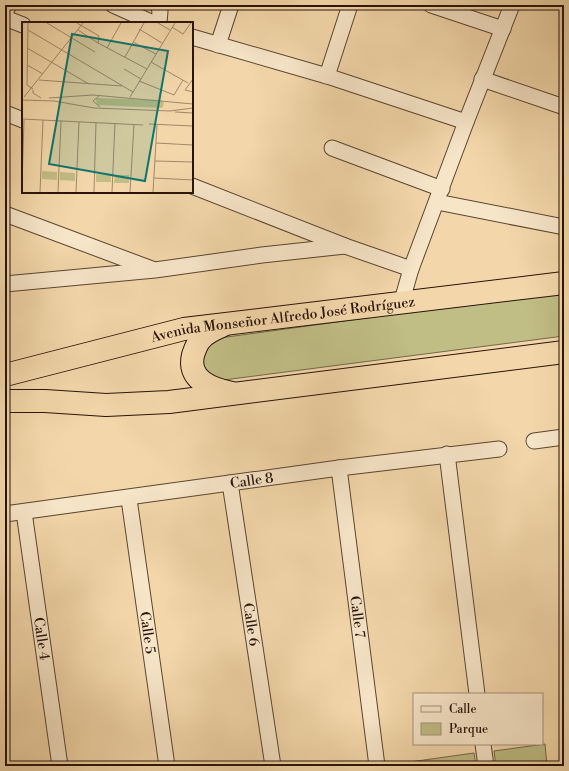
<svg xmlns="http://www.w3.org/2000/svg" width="569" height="771" viewBox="0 0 569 771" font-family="'Libre Bodoni',serif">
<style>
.green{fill:#c0bd85;stroke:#746847}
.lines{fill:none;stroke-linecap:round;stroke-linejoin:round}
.minor-casing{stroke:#5b4531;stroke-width:17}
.trunk-casing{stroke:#281409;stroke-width:24}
.minor{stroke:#f7e5c8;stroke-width:15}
.trunk{stroke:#f3d7aa;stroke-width:22}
.labels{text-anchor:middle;stroke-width:3;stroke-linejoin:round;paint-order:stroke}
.street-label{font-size:14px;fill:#281409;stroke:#f7e5c8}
.inset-road{fill:none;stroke:#a2896a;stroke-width:1}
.view{fill:#0f766e;fill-opacity:0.15;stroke:#0f766e;stroke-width:2}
.inset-edge{fill:none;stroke:#281409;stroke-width:2}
</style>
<rect width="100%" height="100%" fill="#f3d7aa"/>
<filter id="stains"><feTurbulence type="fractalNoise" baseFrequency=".005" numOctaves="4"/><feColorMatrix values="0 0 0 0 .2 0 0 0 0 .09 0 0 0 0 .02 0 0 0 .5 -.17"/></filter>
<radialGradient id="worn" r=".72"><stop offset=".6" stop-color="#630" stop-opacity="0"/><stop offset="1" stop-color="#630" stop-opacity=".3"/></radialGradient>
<!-- green -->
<path class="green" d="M564,291V336L216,381L192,365L205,340Z
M545,744L547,766H496L494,751Z
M474,753L476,766H388V765Z"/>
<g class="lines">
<defs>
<g id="minor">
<path d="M113,5L153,23"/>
<path d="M158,5L160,11L159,23"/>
<path d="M431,5L503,29"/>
<path d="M5,12L9,5"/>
<path d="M5,18L23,25"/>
<path d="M192,37L327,76L466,122"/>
<path d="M218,45L231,5"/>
<path d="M327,76L350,5"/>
<path d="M482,79L564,107"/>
<path d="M5,113L23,120"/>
<path d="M332,148L442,189"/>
<path d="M192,186L345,246L411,269"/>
<path d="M437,202L564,227"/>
<path d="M5,214L152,269"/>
<path d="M5,284L155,270L262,255L345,246"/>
<path d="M401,304L411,269L466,122L512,5"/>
<path d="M534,441L564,437"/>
<path d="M447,454L477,694"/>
<path id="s1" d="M339,468L377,766"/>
<path id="s2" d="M230,483L273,766"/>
<path id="s3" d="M129,499L167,766"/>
<path id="s4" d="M24,512L60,766"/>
<path id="s5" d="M5,514L339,468L499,449"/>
<path d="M483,744L486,766"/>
</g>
<g id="trunk">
<path d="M222,326C215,329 207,332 201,339C197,343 195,349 193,355C187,380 212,389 232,393"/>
<path id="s6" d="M5,375L184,329L564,283"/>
<path d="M5,401H45L106,405L169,402L564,352"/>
</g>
</defs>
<!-- minor casing -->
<use href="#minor" class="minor-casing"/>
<!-- trunk casing -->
<use href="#trunk" class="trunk-casing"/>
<!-- minor -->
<use href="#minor" class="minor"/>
<!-- trunk -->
<use href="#trunk" class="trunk"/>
</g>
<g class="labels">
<!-- street labels -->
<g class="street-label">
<text dy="5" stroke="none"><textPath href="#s6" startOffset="284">Avenida Monseñor Alfredo José Rodríguez</textPath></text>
<text dy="5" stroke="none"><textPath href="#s5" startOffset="249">Calle 8</textPath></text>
<text dy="5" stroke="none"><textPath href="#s1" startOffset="150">Calle 7</textPath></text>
<text dy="5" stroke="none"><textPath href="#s2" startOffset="143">Calle 6</textPath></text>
<text dy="5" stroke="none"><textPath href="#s3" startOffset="135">Calle 5</textPath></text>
<text dy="5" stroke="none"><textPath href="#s4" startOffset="128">Calle 4</textPath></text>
</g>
</g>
<!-- overview -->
<g transform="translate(22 22)">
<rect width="171" height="171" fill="#f3d7aa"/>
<path d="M74,76L140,78L142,82L140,86L75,83ZM20,149L35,150V158L20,157ZM38,150L53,151V159L38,158ZM74,152L89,153V160H74ZM93,153H107V161H92Z" fill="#c0bd85"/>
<path class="inset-road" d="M6,1L5,63L11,67M25,1L73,30M55,1L77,14L76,21M136,1L148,8M150,5L161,12L169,1M117,7L140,21M6,8L111,70M56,8L76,21L125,47M111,20L134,32M5,26L67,62M85,26L99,1M103,35L122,1M129,40L166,61M5,43L21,52M102,47L119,57M171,57L163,68L171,70M17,58L100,64M117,59L152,73L161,58M11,68V71L19,76M77,74L71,79L78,85M2,75L61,1M108,75L153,1M27,76L71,73L171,82M0,78L32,79L72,86L148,89L171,86M153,90L171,91M0,97L121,103M127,102L171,104M134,121L171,123M133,139L171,140M132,156L171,158M0,164L2,98M18,170L21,98M36,170L39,99M54,170L57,100M72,170L74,100M90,170L93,101M108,170L112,102M131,170L135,103"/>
<path class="view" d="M50,12L146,29L123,159L27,142Z"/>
<rect width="171" height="171" class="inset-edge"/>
</g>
<!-- margin -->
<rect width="569" height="771" fill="none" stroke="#f3d7aa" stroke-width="20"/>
<rect x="6" y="6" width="557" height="759" fill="none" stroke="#281409" stroke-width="2"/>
<rect x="10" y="10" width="549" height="751" fill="none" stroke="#281409"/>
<!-- legend -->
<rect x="413" y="693" width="130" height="52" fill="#f7e5c8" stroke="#a4917c"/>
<rect x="421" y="706" width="20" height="6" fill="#f7e5c8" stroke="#a4917c"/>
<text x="449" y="713" font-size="12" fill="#281409">Calle</text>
<rect x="421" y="723" width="20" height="12" fill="#c0bd85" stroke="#a4917c"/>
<text x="449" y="733" font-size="12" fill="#281409">Parque</text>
<rect width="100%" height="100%" filter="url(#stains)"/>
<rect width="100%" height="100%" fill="url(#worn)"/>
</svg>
